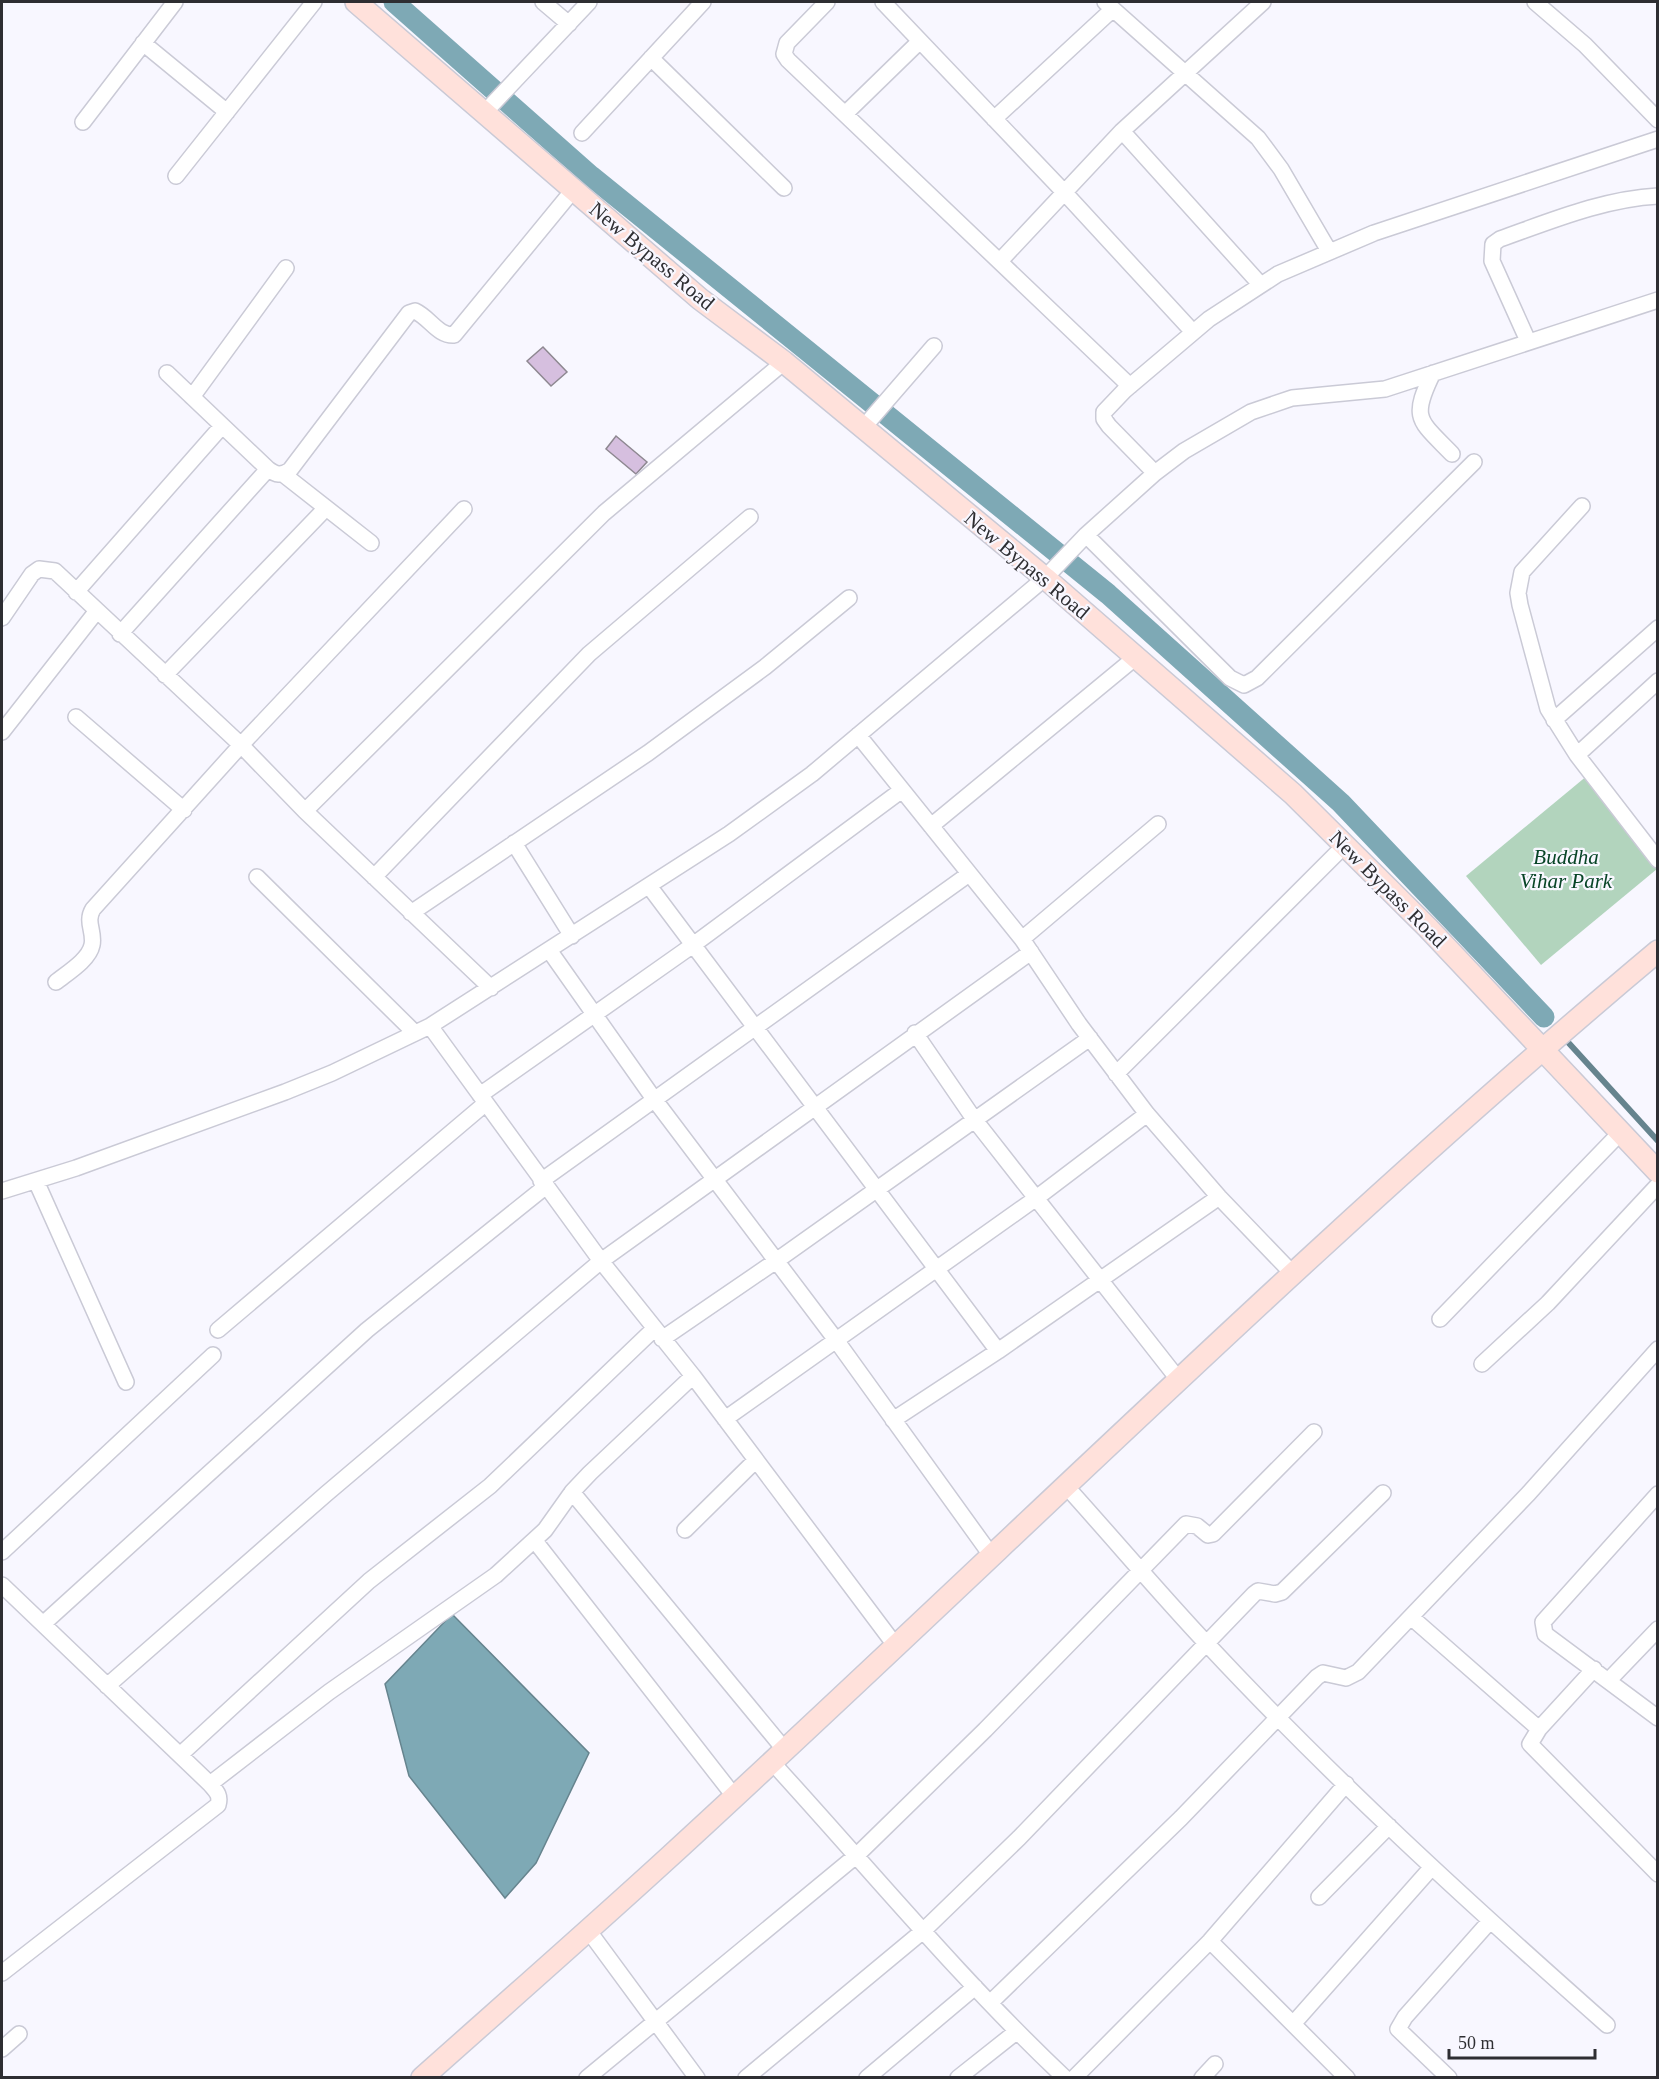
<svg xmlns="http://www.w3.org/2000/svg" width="1659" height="2079" viewBox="0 0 1659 2079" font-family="Georgia,serif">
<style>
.green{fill:#b2d4bd}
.water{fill:#7ea9b5;stroke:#66848e;stroke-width:1.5}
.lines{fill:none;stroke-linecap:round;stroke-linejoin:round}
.stream{stroke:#66848e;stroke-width:6}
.canal{stroke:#7ea9b5;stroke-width:21}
.building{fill:#d6bfdf;stroke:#8e8891;stroke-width:1.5}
.street-casing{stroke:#cacad6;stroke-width:18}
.secondary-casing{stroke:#cacad6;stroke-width:24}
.street{stroke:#fff;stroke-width:15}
.secondary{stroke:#ffe1db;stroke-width:21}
.labels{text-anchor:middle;stroke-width:4.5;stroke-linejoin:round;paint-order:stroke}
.street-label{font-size:21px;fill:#2e2e32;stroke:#f8f7ff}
.park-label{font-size:21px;font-style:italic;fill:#084527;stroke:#f8f7ff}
</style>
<rect width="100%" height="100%" fill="#f8f7ff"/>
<!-- green -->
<path class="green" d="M1588,775L1657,858V869L1541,965L1466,876Z"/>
<!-- water -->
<path class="water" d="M452,1614L589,1753L536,1863L505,1898L409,1776L385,1684Z"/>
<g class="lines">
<!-- stream -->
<path class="stream" d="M1566,1040L1658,1141"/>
<!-- canal -->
<path class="canal" d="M394,2L591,176L1108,594L1341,803L1544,1017"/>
</g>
<!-- building -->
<path class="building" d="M543,347L567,372L551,386L527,361Z
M616,436L647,462L636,474L606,449Z"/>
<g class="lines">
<defs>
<path id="street" d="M543,2L569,24
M827,2L787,43L784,54L788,60L1130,386
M883,2L1064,192L1193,332
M1105,2L1258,138L1281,169L1329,251
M1535,2L1585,45L1658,120
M143,43L227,112
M651,58L784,188
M486,111L589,2
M845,114L920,41
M994,119L1113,9
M83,122L175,2
M1122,131L1260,284
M582,133L703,2
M176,176L314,2
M1000,261L1122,131L1263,2
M1528,341L1492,261L1493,244L1500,239C1551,221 1603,199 1658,196
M167,373L268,469C276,475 281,476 290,470L409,313L415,311C430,318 438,336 454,335L574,189
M1433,373C1410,419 1419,420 1452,454
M192,397L286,268
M863,428L934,346
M1155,473L1109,426L1104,419V412L1124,391L1209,319L1278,274L1374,233L1658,139
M283,474L371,543
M1582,506L1522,572L1518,593L1520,605L1548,709L1577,755L1658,860
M1086,535L1230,678L1244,685L1257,678L1474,462
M76,592L222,426
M2,618L32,574L39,569L55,571L241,745L305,811L491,988
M120,634L268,469
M165,675L326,508
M76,717L184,810
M1554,720L1658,628
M2,732L96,612
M858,735L1022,939L1079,1024L1147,1114L1219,1197L1293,1274
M1577,755L1658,681
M305,811L604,513L784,362
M931,826L1136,657
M514,843L572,936
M257,877L415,1033
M374,877L589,654L750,517
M649,886L998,1351
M411,913L648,753L765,667L849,598
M1022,939L1158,824
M549,950L654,1099L836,1340L991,1555
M56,982C67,973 89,960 92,945C95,932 85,922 93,909L241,745L464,509
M430,1026L601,1261L693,1376L895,1645
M915,1033L974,1119L1178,1379
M1116,1074L1345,845
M480,1095L693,945L902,790
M36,1181L126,1382
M541,1181L969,874
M2,1191L76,1168L285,1092L332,1073L430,1026L729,834L812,774L1045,578L1086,535L1155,473L1184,451L1251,412L1292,398L1385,389L1658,300
M1440,1319L1620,1133
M218,1330L486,1103
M662,1339L776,1261L1090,1038
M1482,1364L1548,1303L1658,1185
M725,1419L1035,1199L1147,1114
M893,1420L998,1351L1219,1197
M1065,1485C1113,1538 1159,1593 1208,1645C1333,1779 1469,1903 1607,2025
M572,1492L784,1749
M1658,1494L1543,1622L1545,1634L1658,1718
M685,1530L756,1460
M535,1541L734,1796
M2,1552L213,1355
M2,1585L210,1784C216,1791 221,1795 218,1805L2,1973
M1411,1617L1539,1729
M43,1624L367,1330L545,1187
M1594,1669L1539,1729L1530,1744L1658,1874
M1609,1680L1658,1629
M107,1686L326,1494L601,1261L1031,952
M180,1755L369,1581L490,1486L654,1329
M771,1761C868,1867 960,1979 1065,2078
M210,1784L329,1692L496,1575L545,1530L572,1492L590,1473L693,1376
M1319,1897L1389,1826
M588,1930L697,2078
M1210,1941L1347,2078
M990,2003L1181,1818L1317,1677L1323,1673L1346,1678L1358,1672L1529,1493L1658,1349
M1293,2024L1432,1867
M2,2049L19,2034
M587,2078L857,1855L985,1730L1186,1524L1197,1526L1208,1535L1213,1534L1314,1432
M746,2078L923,1931L1019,1838L1254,1594L1258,1591L1275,1594L1282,1592L1383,1493
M867,2078L975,1987
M958,2078L1016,2032
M1074,2078L1210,1941L1346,1784
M1202,2078L1215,2064
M1449,2078L1398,2029L1405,2017L1490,1921"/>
<path id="secondary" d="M356,2L700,299L784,362L1045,578L1293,794L1428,928L1658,1172
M422,2078C504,2005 586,1933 667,1859C997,1557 1314,1239 1658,951"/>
</defs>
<!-- street casing -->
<use href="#street" class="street-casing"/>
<!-- secondary casing -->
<use href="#secondary" class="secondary-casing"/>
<!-- street -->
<use href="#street" class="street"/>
<!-- secondary -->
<use href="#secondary" class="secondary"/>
</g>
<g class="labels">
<!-- street labels -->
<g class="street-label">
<text transform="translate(652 256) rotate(40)" y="7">New Bypass Road</text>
<text transform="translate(1027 565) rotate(40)" y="7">New Bypass Road</text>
<text transform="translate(1388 889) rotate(45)" y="7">New Bypass Road</text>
</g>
<!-- park labels -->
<g class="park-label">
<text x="1566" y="864">Buddha<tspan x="1566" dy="24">Vihar Park</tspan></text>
</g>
</g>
<!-- border -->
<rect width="1659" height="2079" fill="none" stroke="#2e2e32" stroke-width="6"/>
<!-- scale -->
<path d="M1449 2049v9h146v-9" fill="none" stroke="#2e2e32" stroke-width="3"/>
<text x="1458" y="2049" font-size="18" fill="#2e2e32" stroke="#f8f7ff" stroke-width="4.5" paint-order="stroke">50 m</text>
</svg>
